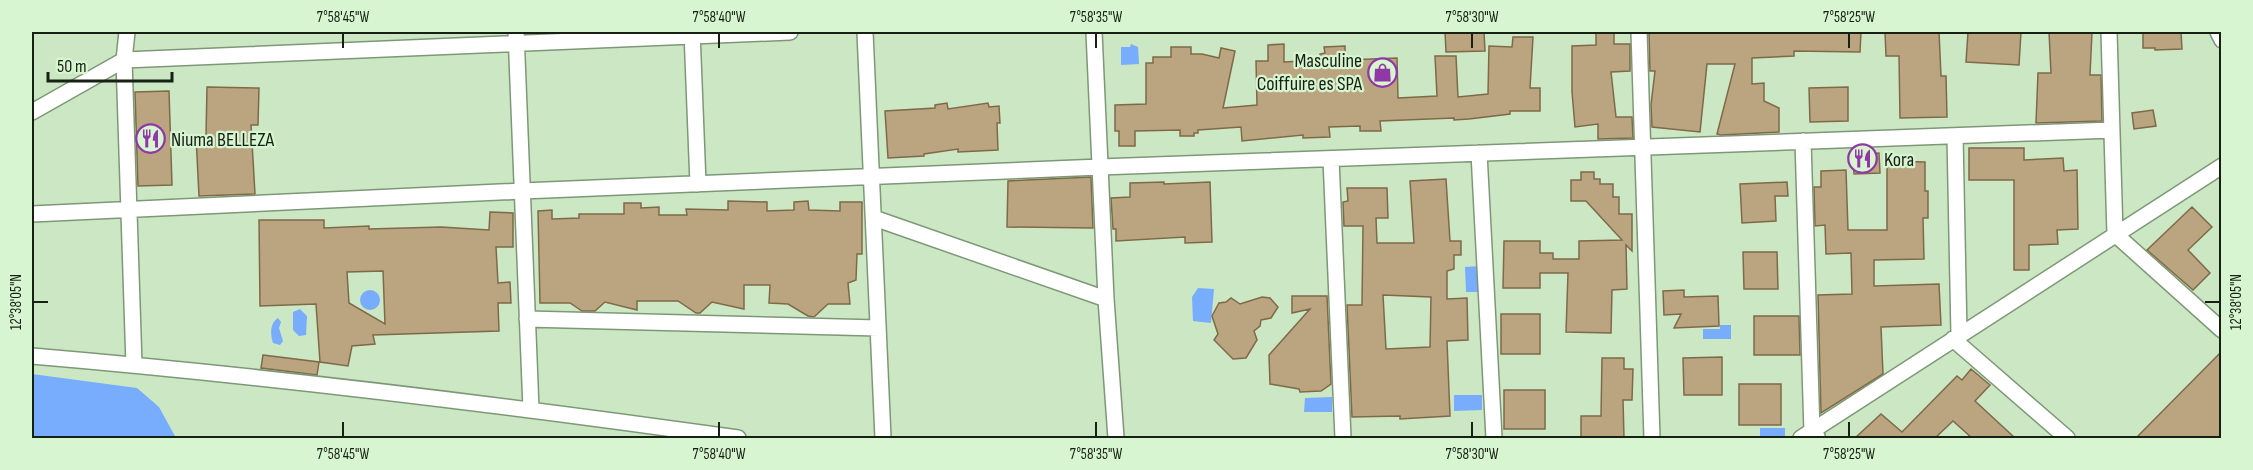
<svg xmlns="http://www.w3.org/2000/svg" width="2253" height="470" viewBox="0 0 2253 470" font-family="'Sofia Sans Condensed',sans-serif">
<style>
.water{fill:#78acfd}
.building{fill:#bba480;stroke:#7f6a48;stroke-width:1.5;fill-rule:evenodd}
.lines{fill:none;stroke-linecap:round;stroke-linejoin:round}
.street-casing{stroke:#7e9877;stroke-width:18}
.street{stroke:#fff;stroke-width:15}
.ticks{fill:none;stroke:#162013;stroke-width:2}
.labels{text-anchor:middle;stroke-width:4.5;stroke-linejoin:round;paint-order:stroke}
.poi-label{font-size:20px;fill:#162013;stroke:#d8f5d1;text-anchor:start}
.neatline{fill:none;stroke:#162013;stroke-width:2}
.ticks-label{font-size:15px;text-anchor:middle;fill:#162013}
</style>
<rect width="100%" height="100%" fill="#cbe7c4"/>
<!-- water -->
<path class="water" d="M1131,44L1138,47L1139,64L1121,65V47H1130Z
M1480,266L1482,292H1466L1465,267Z
M1198,288L1214,289L1211,323L1193,321L1192,297Z
M360 300a10 10 0 1 1 20 0a10 10 0 1 1-20 0Z
M300,309L307,316L306,335L299,336L293,330V312Z
M278,318L281,322L279,328L283,341L280,345L273,343C270,334 270,323 278,318Z
M1720,325H1731V339H1703V329H1720Z
M32,374L137,388L159,407L176,438H32Z
M1454,395H1482V410L1454,411Z
M1332,397V412H1304L1305,398Z
M1760,428H1785V438H1760Z"/>
<!-- building -->
<path class="building" d="M1445,32H1484L1485,51L1446,52Z
M1596,32H1614V44H1630V71L1611,72L1616,117H1632L1633,138L1598,139V124L1575,127L1572,92V46L1596,45Z
M1649,32H1861L1860,52L1794,51V56L1752,58V84L1764,83V101L1779,108V132L1721,135L1717,134L1735,64H1707L1700,132L1652,127L1651,105L1655,71H1650Z
M1885,32H1939L1941,76H1946L1947,117L1900,118L1899,56H1886Z
M1968,32H2021L2019,65L1966,62Z
M2049,32H2092L2090,75H2101L2102,121L2036,123L2038,73H2051Z
M2145,32H2181L2182,49L2155,50V48H2143V34Z
M1513,37H1533L1530,88H1540V111H1510V114L1469,119L1454,120V118L1380,121L1381,131H1360V126L1329,127L1330,137L1303,138V135L1242,141L1241,127L1198,130V133H1194V136H1180V130L1135,131V146H1119V131H1115V105L1146,104V63H1153V57H1171V47H1191V54H1202L1219,58L1221,48L1235,51L1223,108L1257,105L1256,61H1268V45L1284,44V62L1320,60V54L1325,53L1324,47L1345,46V60L1397,58L1398,98L1437,96L1435,56H1456L1458,97L1488,94L1489,46L1512,47Z
M207,87L259,88L258,125H251L255,194L199,196L196,136H206Z
M1848,87V121L1810,122L1809,88Z
M169,91L172,185L138,186L135,92Z
M947,103L948,109L988,103L989,107L999,106L1000,123H997L998,150L958,152V149L924,154V156L888,158L885,111L935,108V105Z
M2153,110L2156,126L2134,129L2132,113Z
M1969,148H2024V160L2063,158L2064,171L2077,170L2078,229L2057,230L2058,244L2029,245V270H2014V180H1969Z
M1879,153L1880,173L1854,174L1853,155Z
M1887,161L1925,162V191H1928V218H1923L1924,259L1874,260V286L1939,284L1941,325L1881,327L1883,374L1821,413L1818,295L1852,294L1851,253L1826,254L1825,225L1815,226L1814,187H1821V171L1846,170L1848,230H1887Z
M1581,172H1594V179H1600V184H1613V197H1619V214H1632V251L1626,245L1627,289L1612,290L1611,333L1566,332L1568,273H1540V288H1503L1504,241H1540V253H1553V259H1579V241L1622,240L1586,201H1571V180H1581Z
M1091,177L1093,228L1007,227L1008,181Z
M1446,179L1450,241H1461V255H1454V269L1447,271V299L1467,298L1468,340L1447,341L1450,416L1400,419V416L1352,417L1347,305H1362L1363,226H1344L1343,202L1348,201L1347,188H1387L1388,218H1376L1377,243H1414L1410,181ZM1383,295L1431,297L1430,347L1386,349Z
M1164,182V184L1210,182L1212,242L1185,243V237L1116,241V229H1113L1111,198L1130,197V183Z
M1787,182L1788,196H1775L1776,221L1742,223L1740,184Z
M728,201L767,202V211L794,210V202L808,201L809,210L840,211V202H862V254H857L856,280L848,283L850,304H828L814,317L808,316L788,304L769,303L770,285H744V309L712,302L700,313H696L678,301H637V310L605,302L595,311H582L570,303H540L538,211L552,210V219L579,218V214H624V203H641V208L659,207V215H687L686,209L728,210Z
M2192,207L2212,227L2188,250L2210,273L2193,290L2147,250Z
M490,212L513,213V247H496L498,283L510,282L511,303H498L499,331L373,335L375,344L352,346L348,366L320,362L316,304L260,306L259,220H324V228L369,226V229L441,227L489,230ZM383,271L385,324L349,303L347,272Z
M1743,252H1777L1778,289H1744Z
M1684,290V297L1718,296L1719,326L1674,328L1681,314L1664,315L1663,291Z
M1292,296H1327L1331,384L1321,391L1300,392L1299,389L1270,384L1269,355L1310,309L1292,313Z
M1262,297L1270,298L1278,307L1271,318L1261,320L1260,326L1254,331L1257,340L1246,358L1233,359L1214,340L1218,334L1212,316L1219,303L1226,302L1231,298L1240,304Z
M1501,314H1540V354H1501Z
M1754,316H1799L1800,355H1754Z
M2222,351V438H2136Z
M263,355L319,362L317,375L261,368Z
M1722,357V395H1684L1683,358Z
M1602,358H1624V369H1633L1632,400H1623L1624,438H1581V416H1601Z
M1971,369L1990,385L1975,401L2015,438H1972L1953,421L1935,438H1855L1881,414L1902,432L1957,376L1962,380Z
M1739,384H1781V425H1739Z
M1504,390H1545V429H1504Z"/>
<g class="lines">
<defs>
<path id="street" d="M127,32L124,60L134,365
M516,32L531,409
M692,32L698,184
M865,32L883,438
M1094,32L1106,299L1116,438
M1639,32L1652,438
M2109,32L2115,234L2222,330
M2218,32L2222,40
M32,112L124,60L790,32
M1955,136L1959,335
M1803,141L1812,432L1817,436
M1479,153L1494,438
M1331,159L1343,438
M32,214L522,191L1100,167L2112,130
M874,218L1106,299
M527,319L878,328
M1953,339L2067,438
M32,356C268,376 503,405 738,438
M1801,438L2222,166"/>
</defs>
<!-- street casing -->
<use href="#street" class="street-casing"/>
<!-- street -->
<use href="#street" class="street"/>
</g>
<!-- ticks -->
<path class="ticks" d="M343,33V48M719,33V48M1096,33V48M1472,33V48M1849,33V48M33,302H48M2205,302H2220M343,422V437M719,422V437M1096,422V437M1472,422V437M1849,422V437"/>
<!-- icons -->
<defs>
<symbol id="shop-ring" viewBox="-11 -11 22 22"><circle r="9.5" fill="#d8f5d1" stroke="#9039a6" stroke-width="1.5"/><path d="M-5-2.5h2.3a2.7 3.5 0 0 1 5.4 0H5L5.5 6h-11ZM-1.5-2.5h3a1.5 2.3 0 0 0-3 0Z" fill="#9039a6"/></symbol>
<symbol id="restaurant-ring" viewBox="-11 -11 22 22"><circle r="9.5" fill="#d8f5d1" stroke="#9039a6" stroke-width="1.5"/><path d="M-5-6h1v4h1v-4h1v4h1v-4h1v5L-1.5 .5V6h-2V.5L-5-1ZM5-6V6H3V1.5H1.5Q1.5-4 5-6Z" fill="#9039a6"/></symbol>
</defs>
<g fill-rule="evenodd">
<use href="#shop-ring" x="1366" y="56" width="33" height="33"/>
<use href="#restaurant-ring" x="134" y="122" width="33" height="33"/>
<use href="#restaurant-ring" x="1846" y="142" width="33" height="33"/>
</g>
<g class="labels">
<!-- poi labels -->
<g class="poi-label">
<text x="1362" y="67" text-anchor="end">Masculine<tspan x="1362" dy="23">Coiffuire es SPA</tspan></text>
<text x="171" y="146">Niuma BELLEZA</text>
<text x="1884" y="166">Kora</text>
</g>
</g>
<!-- border -->
<rect width="2253" height="470" fill="none" stroke="#d8f5d1" stroke-width="66"/>
<!-- scale -->
<path d="M48 72v9h124v-9" fill="none" stroke="#162013" stroke-width="3"/>
<text x="57" y="72" font-size="18" fill="#162013" stroke="#d8f5d1" stroke-width="4.5" paint-order="stroke">50 m</text>
<rect x="33" y="33" width="2187" height="404" class="neatline"/>
<g class="ticks-label">
<text x="343" y="22">7°58'45"W</text>
<text x="719" y="22">7°58'40"W</text>
<text x="1096" y="22">7°58'35"W</text>
<text x="1472" y="22">7°58'30"W</text>
<text x="1849" y="22">7°58'25"W</text>
<text transform="translate(16 302) rotate(-90)" y="5">12°38'05"N</text>
<text transform="translate(2236 302) rotate(-90)" y="5">12°38'05"N</text>
<text x="343" y="459">7°58'45"W</text>
<text x="719" y="459">7°58'40"W</text>
<text x="1096" y="459">7°58'35"W</text>
<text x="1472" y="459">7°58'30"W</text>
<text x="1849" y="459">7°58'25"W</text>
</g>
</svg>
